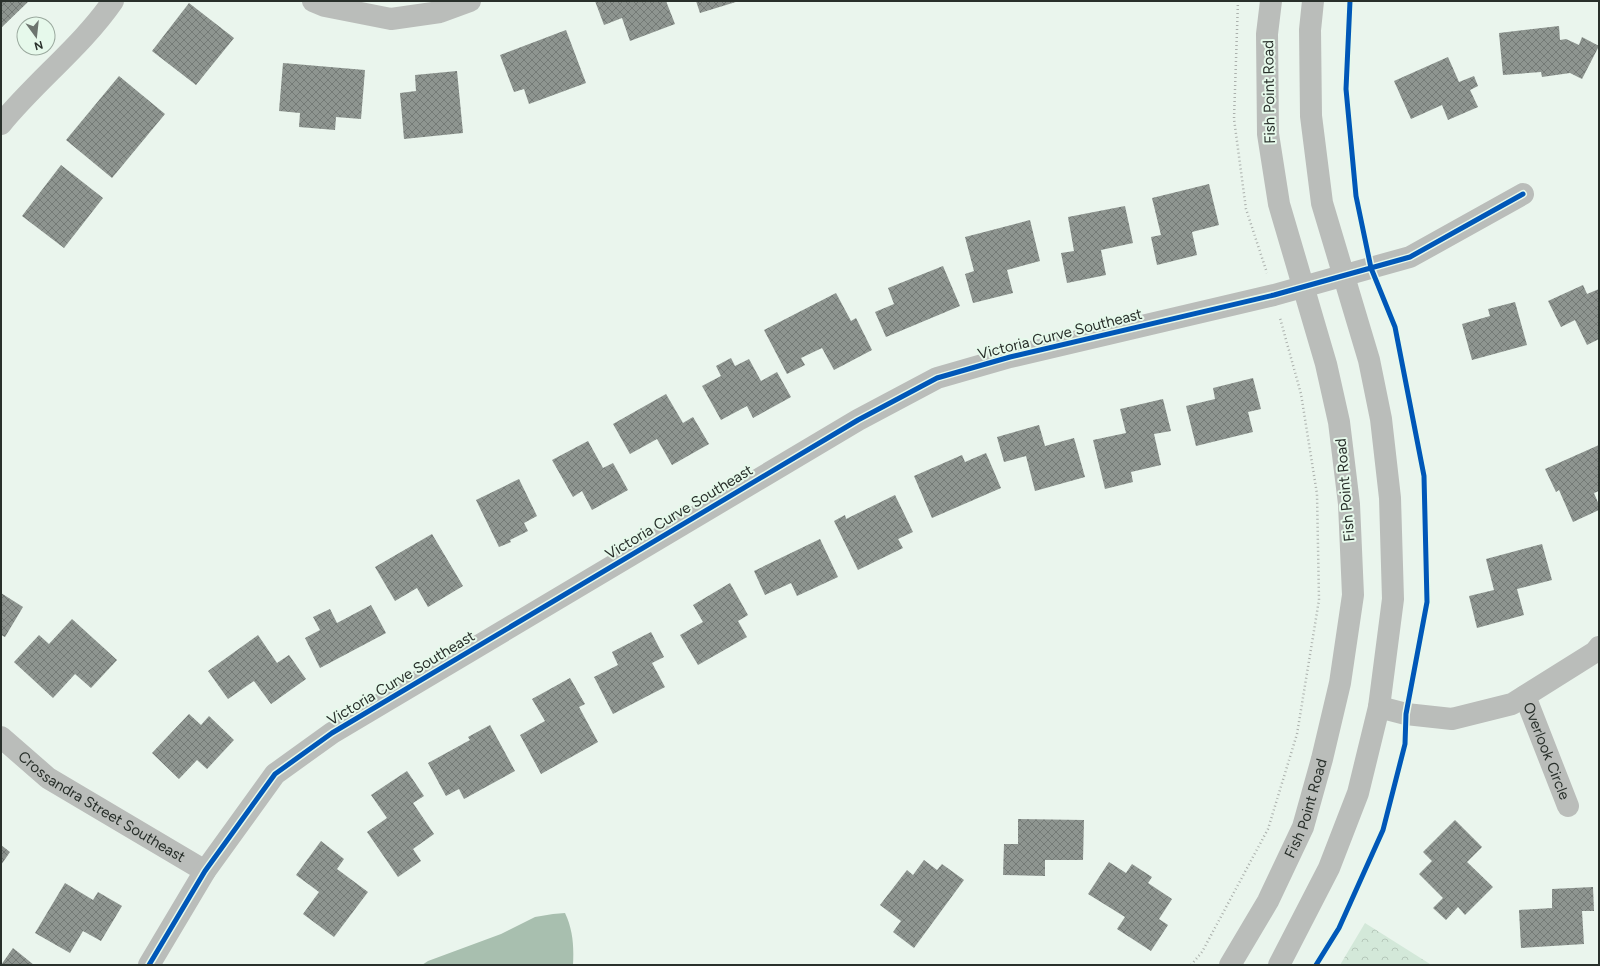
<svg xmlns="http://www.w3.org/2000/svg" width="1600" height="966" viewBox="0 0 1600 966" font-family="Figtree,sans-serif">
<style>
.park{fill:url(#park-crowns)}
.water{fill:#a8bfaf}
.building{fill:url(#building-cross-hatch)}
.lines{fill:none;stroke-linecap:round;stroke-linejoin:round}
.path{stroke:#abb0ac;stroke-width:2.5;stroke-dasharray:1 3;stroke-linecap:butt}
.minor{stroke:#babdba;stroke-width:22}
.cycleway-casing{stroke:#e6f9eb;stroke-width:8}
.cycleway{stroke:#0057b8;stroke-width:5}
.labels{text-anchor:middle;stroke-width:4;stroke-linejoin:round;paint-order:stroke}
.street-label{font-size:15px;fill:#29302b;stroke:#e6f9eb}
</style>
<defs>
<pattern id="park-crowns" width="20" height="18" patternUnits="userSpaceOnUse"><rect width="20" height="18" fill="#d3e8d9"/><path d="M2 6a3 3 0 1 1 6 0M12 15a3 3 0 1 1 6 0" fill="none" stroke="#b5c7ba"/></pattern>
<pattern id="building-cross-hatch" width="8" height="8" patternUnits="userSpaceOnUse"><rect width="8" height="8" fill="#8e9590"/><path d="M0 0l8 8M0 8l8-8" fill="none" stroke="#747a76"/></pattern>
</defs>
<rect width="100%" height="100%" fill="#eaf5ed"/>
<!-- park -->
<path class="park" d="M1365,923L1430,964L1431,965H1340Z"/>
<!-- water -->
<path class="water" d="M565,913C573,930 574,946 573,965H422L428,961L501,934L535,917L553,914Z"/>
<!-- building -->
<path class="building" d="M1,1H29L1,28Z
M595,1H666L675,24L630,41L622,18L604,25Z
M696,1H739L700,13Z
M189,3L234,38L196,85L152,51Z
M1559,26L1560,40L1566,39L1579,45L1582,37L1599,46L1582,79L1570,73L1542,77L1541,72L1503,75L1499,33Z
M566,30L586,83L529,104L524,89L514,92L500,55Z
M1448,57L1459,82L1474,76L1478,86L1470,90L1478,107L1448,120L1442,105L1411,119L1394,81Z
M283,63L365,70L361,119L336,117L335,130L299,127L300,113L279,111Z
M457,71L463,133L404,139L400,93L416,91L415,75Z
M119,76L165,114L112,178L66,140Z
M61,165L103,198L64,248L22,216Z
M1209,184L1219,225L1192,232L1197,255L1157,265L1151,237L1161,235L1152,198Z
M1125,206L1133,243L1101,250L1106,275L1067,283L1061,253L1074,251L1068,217Z
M1030,220L1040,261L1007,270L1013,293L973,303L965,274L974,271L965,237Z
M943,266L960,306L886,337L875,312L894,304L888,288Z
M1583,285L1587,294L1599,289V339L1587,345L1575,320L1561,327L1548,301Z
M836,293L851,321L856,318L872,350L834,370L822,348L801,358L805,365L787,374L764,330Z
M1515,302L1527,345L1472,360L1462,324L1490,316L1488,309Z
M731,358L735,366L749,359L761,381L777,372L791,397L753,418L747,406L721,420L702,386L721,376L716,366Z
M1253,378L1261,409L1248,412L1253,432L1196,446L1186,406L1215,399L1213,388Z
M666,394L683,423L693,417L709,444L672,465L657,439L630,454L613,424Z
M1163,399L1171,431L1154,434L1161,465L1131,472L1133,482L1105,489L1093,440L1126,433L1120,409Z
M1039,425L1045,446L1074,438L1085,477L1035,491L1026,456L1004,462L997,437Z
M588,441L603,468L613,463L628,490L592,510L582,491L573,497L552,460Z
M1599,445V491L1594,493L1599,505V510L1573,522L1559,490L1556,492L1545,469Z
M986,453L1001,488L932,518L914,476L962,455L965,462Z
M519,479L537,516L524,523L528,531L510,540L511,542L499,547L476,500Z
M895,495L913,532L898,539L903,548L858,570L834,521L845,515L846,519Z
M432,534L463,586L428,607L417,588L395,601L375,567Z
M820,539L838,577L797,596L791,583L765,595L754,571Z
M1542,544L1552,580L1517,589L1524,615L1477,628L1469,596L1494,590L1486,559Z
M730,583L748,615L738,621L747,637L698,665L680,635L703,622L693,605Z
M1,593L23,607L5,637L1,635Z
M371,605L386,633L320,668L305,638L320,630L313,617L330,609L337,623Z
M72,619L117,660L91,688L75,674L53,698L14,662L39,635L49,644Z
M651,632L664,657L652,663L665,687L613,714L594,677L618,665L612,652Z
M258,635L277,663L289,655L306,679L271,704L254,681L228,699L208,671Z
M570,678L585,704L579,707L598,742L541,774L520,735L545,721L532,699Z
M189,714L201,725L209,716L234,740L207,769L197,760L179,779L152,753Z
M490,725L515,771L464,799L459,789L446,796L428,763L470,740L468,737Z
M407,771L424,796L413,803L434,834L413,849L421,861L398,877L367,832L387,818L371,795Z
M1018,819L1084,820L1083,860H1045V876L1003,875L1004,844H1018Z
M1455,820L1482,847L1467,862L1493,887L1465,915L1458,907L1446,920L1433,908L1443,898L1419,874L1432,861L1423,852Z
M321,841L344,859L337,869L368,892L334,937L303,914L319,892L296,875Z
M1,845L10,852L1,865Z
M924,860L937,870L942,864L964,880L914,948L893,932L901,921L880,905L907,870L913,875Z
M1109,862L1126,873L1132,864L1152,877L1148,883L1172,899L1159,919L1168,925L1151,951L1117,929L1125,917L1088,894Z
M65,883L93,900L98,892L122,906L101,941L83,931L70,953L35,933Z
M1593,887L1594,911H1582L1584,944L1521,948L1519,910L1552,908V889Z
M13,948L34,965H1Z"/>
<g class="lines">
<!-- path -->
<path class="path" d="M1238,1L1234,119L1246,209L1267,273
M1191,965L1202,952L1268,829L1297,734L1319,600L1317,494L1301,394L1280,318"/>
<!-- minor -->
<g class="minor">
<path d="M313,1L325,6L391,19L440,12L470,1"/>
<path d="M1,124C36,81 82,46 113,1"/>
<path id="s1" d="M1525,696L1568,806"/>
<path d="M1379,707L1406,714L1452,719L1512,704L1595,652L1599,647"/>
<path id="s2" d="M1,737L48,778L205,871"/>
<path d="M149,965L205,871L275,774L332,733L858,420L937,378L1010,357L1274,295L1410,257L1523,194"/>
<path id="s3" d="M1230,965L1268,901L1303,827L1322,759L1340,683L1353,595L1349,504L1339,422L1326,364L1279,204L1268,134L1267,34L1271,1"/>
<path d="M1279,965L1329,868L1358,793L1379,707L1393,599L1390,498L1381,419L1369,360L1322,203L1311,116L1310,30L1313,1"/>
</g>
<defs>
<path id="cycleway" d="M149,965L205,871L275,774L332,733L858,420L937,378L1010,357L1274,295L1410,257L1523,194
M1316,965L1339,928L1383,830L1405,744L1406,714L1427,602L1424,476L1395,327L1371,268L1356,196L1346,89L1350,1"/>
</defs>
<!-- cycleway casing -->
<use href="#cycleway" class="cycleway-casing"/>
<!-- cycleway -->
<use href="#cycleway" class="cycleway"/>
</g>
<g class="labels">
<!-- street labels -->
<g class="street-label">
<text transform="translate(1269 92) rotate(-91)" y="5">Fish Point Road</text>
<text transform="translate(1060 334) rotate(-14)" y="5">Victoria Curve Southeast</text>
<text transform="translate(1345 490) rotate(-95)" y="5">Fish Point Road</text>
<text transform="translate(679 512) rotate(-31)" y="5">Victoria Curve Southeast</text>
<text transform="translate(401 678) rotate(-31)" y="5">Victoria Curve Southeast</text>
<text dy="5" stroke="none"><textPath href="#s1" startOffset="59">Overlook Circle</textPath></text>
<text dy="5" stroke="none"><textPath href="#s2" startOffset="123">Crossandra Street Southeast</textPath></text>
<text dy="5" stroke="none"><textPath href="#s3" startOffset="175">Fish Point Road</textPath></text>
</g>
</g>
<!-- border -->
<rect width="1600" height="966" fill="none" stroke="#29302b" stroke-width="4"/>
<!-- north arrow -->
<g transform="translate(36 36) rotate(165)"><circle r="19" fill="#e6f9eb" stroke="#9aa99e"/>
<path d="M0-3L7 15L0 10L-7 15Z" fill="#6d756f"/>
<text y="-6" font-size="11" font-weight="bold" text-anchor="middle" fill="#29302b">N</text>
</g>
</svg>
